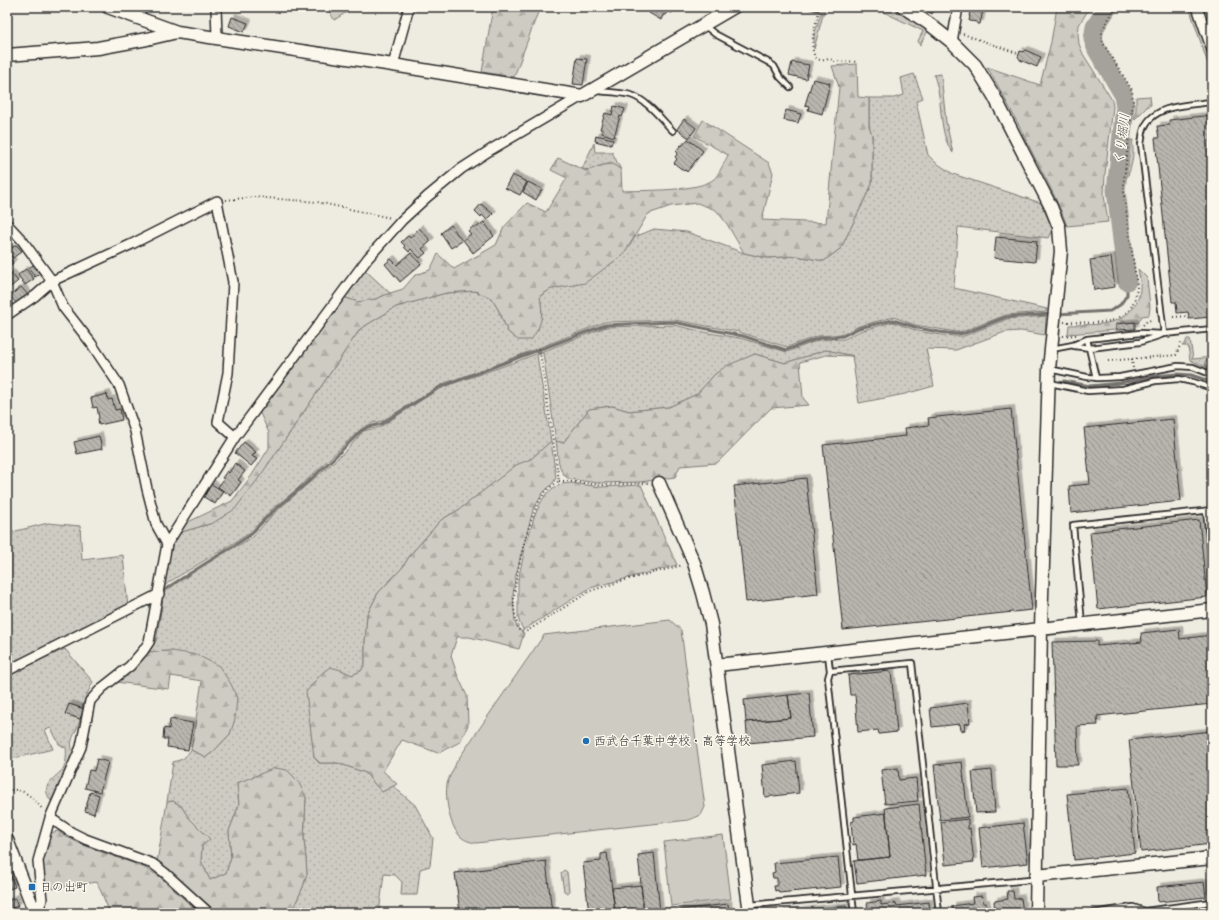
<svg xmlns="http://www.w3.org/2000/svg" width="1219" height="920" viewBox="0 0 1219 920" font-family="'Shantell Sans','Klee One',sans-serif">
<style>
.grass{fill:url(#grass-dots);stroke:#7c7b76}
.forest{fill:url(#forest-firs);stroke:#7c7b76}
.garden{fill:url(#garden-furrows);stroke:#7c7b76}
.pitch{fill:#cecbc2;stroke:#7c7b76}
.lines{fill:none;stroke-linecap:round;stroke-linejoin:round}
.stream{stroke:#74726e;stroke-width:3}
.river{stroke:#a4a29a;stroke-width:19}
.building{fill:url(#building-back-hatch);stroke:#2b2b2b;filter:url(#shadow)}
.lane-casing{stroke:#2b2b2b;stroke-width:8}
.street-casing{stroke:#2b2b2b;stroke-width:12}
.secondary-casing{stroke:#2b2b2b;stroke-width:15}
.path{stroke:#2b2b2b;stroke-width:2;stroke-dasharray:1 3;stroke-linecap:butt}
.lane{stroke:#fbf7ec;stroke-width:4.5}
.street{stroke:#fbf7ec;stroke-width:9}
.secondary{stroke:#fbf7ec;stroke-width:12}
.poi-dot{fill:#1f6fb2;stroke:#fbf7ec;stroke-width:1.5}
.labels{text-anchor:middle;stroke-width:3;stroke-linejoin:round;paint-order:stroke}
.poi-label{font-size:12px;fill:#2b2b2b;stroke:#fbf7ec;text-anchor:start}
.water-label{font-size:13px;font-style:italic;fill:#555552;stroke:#fbf7ec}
</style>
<defs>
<pattern id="grass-dots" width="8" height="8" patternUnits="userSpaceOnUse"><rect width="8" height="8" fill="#cecbc2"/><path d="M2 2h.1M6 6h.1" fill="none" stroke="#b1aea7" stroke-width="1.8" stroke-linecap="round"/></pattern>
<pattern id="forest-firs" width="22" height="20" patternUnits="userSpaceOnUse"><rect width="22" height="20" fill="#cecbc2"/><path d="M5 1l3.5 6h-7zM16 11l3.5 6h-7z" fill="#b1aea7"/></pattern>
<pattern id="garden-furrows" width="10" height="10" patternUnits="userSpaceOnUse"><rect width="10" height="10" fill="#cecbc2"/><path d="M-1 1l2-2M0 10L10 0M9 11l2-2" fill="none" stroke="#b1aea7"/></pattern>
<pattern id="building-back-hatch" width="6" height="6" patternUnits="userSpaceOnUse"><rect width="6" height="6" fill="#b8b5ae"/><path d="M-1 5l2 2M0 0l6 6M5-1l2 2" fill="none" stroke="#96938e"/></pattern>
<filter id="shadow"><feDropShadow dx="3.5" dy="-3.5" stdDeviation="0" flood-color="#0004"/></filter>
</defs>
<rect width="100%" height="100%" fill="#eeebe0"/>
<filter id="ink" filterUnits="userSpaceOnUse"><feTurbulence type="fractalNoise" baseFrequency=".025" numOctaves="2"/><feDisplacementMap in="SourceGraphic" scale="8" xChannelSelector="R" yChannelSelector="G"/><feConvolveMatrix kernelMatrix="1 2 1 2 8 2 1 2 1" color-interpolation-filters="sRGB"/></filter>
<g filter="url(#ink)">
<!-- grass -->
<path class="grass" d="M823,7H825L814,49V35Z
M873,7H889L929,29L920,45L918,41L923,31Z
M1200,7H1212V40Z
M914,74L923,98L916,101L928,155L935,162L953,174L1041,203L1053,230L1049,238L958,227L954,288L1047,309L1046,312L1006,315L964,331L956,332L915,325L894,317L859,326L844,334L818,336L787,347L739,332L675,320L605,322L487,368L445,383L382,421L372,423L361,429L296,490L272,509L250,533L169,582L163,588L170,550L178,533L213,523L278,450L360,329L396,307L446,293L475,291L491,298L498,309L508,332L538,330L542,314L540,296L551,289L585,282L624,254L635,237L654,229L687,232L744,253L767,258L797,256L824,261L841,248L872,184V135L869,127V98H894L904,95L901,78Z
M941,74L946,122L953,153C941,138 942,115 939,96C938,89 936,82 934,75Z
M594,143L595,152H612L621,170C618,168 615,165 612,164C602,163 592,172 582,169Z
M364,269L390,293L376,299L358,302L343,297Z
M1046,316L1045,335L1021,331L1005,332L956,350L926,349L934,386L905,394L859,403L852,356L826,350L785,363L755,354L715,374L697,394L669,407L629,411L612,406L589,409L563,443L556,441L543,353L537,355L551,441L531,459L518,465L460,509L441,520L411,554L402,568L378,593L367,615L365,642V664L361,671L352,675L341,670L314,757L319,763H338L366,773L371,780L382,792L393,786L415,805L433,838L430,866L420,869L417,895H401L402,882L395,875L384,874L379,913H291L303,887L307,874L306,859L304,840L306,797L237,783L239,805L229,831L231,857L226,873L210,880L201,861L202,846L210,839L189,818L181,806L173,801L167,802L173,762L183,759L191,750L206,757L213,752L230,734L237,698L172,651L149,652L156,641L162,606L163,594L178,582L205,564L253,537L272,515L347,450L363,431L380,427L434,392L449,385L515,362L606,327L674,325L709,333L740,338L787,352L819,340L844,339L860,331L893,322L918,331L941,335L955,336H964L1007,319Z
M48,523L80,526L82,560L123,555L128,608L7,669V534L16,531Z
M65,649L93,682L86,696L82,708L69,704L66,714L80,719C77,734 67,739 74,755L51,801C42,788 48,783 58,774C58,774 62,770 63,770C66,764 67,755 66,748L59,744L51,728L45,730L53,749L11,759H7V675Z"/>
<!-- forest -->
<path class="forest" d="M327,7H355L334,20Z
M493,7H540L514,77L482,72Z
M1057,7H1090L1079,25L1078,35L1079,44L1083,54L1112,100L1113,107L1105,174L1104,195L1108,222L1067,226C1058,201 1045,177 1033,154C1018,124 1004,95 987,67L1040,85L1051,42Z
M1189,7H1194L1212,61V76Z
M857,64L858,97L869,98V126L872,135V184L841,248L824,261L797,256L767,258L744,253L727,224L716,210L697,203L671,206L648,214L624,254L585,283L551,289L540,296C543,316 543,323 531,340H518L508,332L498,309L491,298L475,291L446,293L396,307L360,329L278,450L258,479L235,509L213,523L178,533L184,524L232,501L252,475L269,448V433L259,411L343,297L358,302L376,299L390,293L403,289L415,275L430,270L438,254L454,269L496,245L504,227L527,203L546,212L567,178L551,170L558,158L586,171L603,165L613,164L621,170L622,191C642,190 699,192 714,179C718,176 725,161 728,155L694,136L703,120L769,163L773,173L762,220L826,223L839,87L832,66Z
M1150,96L1151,105L1147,107L1134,120L1136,110V97Z
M1131,140H1133C1132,144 1133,146 1133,150C1133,160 1131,170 1126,179Z
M1138,269L1147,278L1150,307L1149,315L1142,316L1138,323L1135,322L1116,324V330L1068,334L1069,325C1091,324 1117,328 1133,308C1137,303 1140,296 1140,288C1141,282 1139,275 1138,269Z
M826,350L853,356L826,355L800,362L803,398L809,405L771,408L717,463L680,466L675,477L640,482L598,483L569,479C557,473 558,453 556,441L563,443L589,409L612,406L629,411L669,407L697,394L715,374L726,366L755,354L785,363Z
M551,441L556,478L553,483L543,493L533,510L515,579L513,595L515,622L517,627L522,632L524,633L519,649L469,637H457L451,656L457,674L467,696L468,725L460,742L438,753L402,740L383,771L397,784L382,792L371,780L366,773L338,763H320L314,757L306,692L322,673L330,667L341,670L352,675L361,671L365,664V642L367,615L378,593L402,568L411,554L441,520L460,509L516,465L531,459Z
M571,483L601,487L641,485L677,565L590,588L525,629H523L520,624L518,617V580L524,553L534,517L540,504L546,494L553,488L562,484Z
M172,651L197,655L219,666L231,684L237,698L235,719L230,734L213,752L206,757L191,750L202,681L171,676L169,689L116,682L141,662L149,652Z
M275,768L287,770L298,781L306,797L304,840L306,859L307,874L303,887L291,913H218L157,862L167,802L173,801L181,806L189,818L210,839L202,846L201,861L210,880L226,873L231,857L229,831L239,805L237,783Z
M58,831C80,847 115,856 141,866L159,876L199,913H110L97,882L44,890L41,866L50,833Z"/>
<!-- garden -->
<path class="garden" d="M1187,339H1190L1193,359L1212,357V360L1205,361L1206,367L1190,360L1188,346H1182L1185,344Z
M564,870L567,872L569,891L568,893L564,891L561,873Z"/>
<!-- pitch -->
<path class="pitch" d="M670,620L681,630L705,807L701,815L689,820L476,843C470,842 463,840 459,835C449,824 445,798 447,784C449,776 454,769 457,761L544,635Z
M723,835L731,899L671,906L664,842Z"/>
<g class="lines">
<!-- stream -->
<path class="stream" d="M1057,314L1110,311L1120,305L1127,295V281
M1064,381L1090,386L1120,383L1155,376L1177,374L1191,375L1212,382
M160,593L173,584L249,536L271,513L310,480L340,452L361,431L368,427L381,424L440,387L605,325L673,322L743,336L786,350L819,338L843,336L859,328L893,320L918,328L939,332L956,334L965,333L1006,317L1051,314"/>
<!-- river -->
<path class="river" d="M1108,7L1095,27L1093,39L1097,50L1123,94L1125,107L1116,190L1127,281"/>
</g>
<!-- building -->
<path class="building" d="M645,7H675L672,13L668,11L667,14L663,15L661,20L649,13L650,10Z
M806,7H819L818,11L806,8Z
M921,7H936L932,14Z
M971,8L983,10L980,24H977V22L969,21L970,16H969Z
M232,17L248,23L244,32L229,26Z
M1025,50L1041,57L1037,67L1020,60V59L1018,57L1020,51L1023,52Z
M577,58L587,59L583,85L573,84Z
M792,62L809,65L806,79L789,75Z
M813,79L830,83L822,114L808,110L809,106L805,105Z
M614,106L625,109L622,117L620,116L614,137L602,133V130L600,129L605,113L612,115Z
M786,110L801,114L798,123L784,120Z
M1212,115V317L1189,319L1188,312L1177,313L1176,302H1172L1155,138H1159L1157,126L1170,125L1169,120Z
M684,119L696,128L689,138L677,129Z
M596,135L613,139L611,145L595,141Z
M688,139L703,151L687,172L685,170L684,171L674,163L677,159L675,157L678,153L676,151L681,145L682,146Z
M512,175L527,182L520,195L505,188Z
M528,182L542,189L536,200L523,192Z
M481,204L493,214L487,220L482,215L481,217L475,211Z
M484,222L494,236L473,253L463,240L471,234L468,231L474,226L476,228Z
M451,225L462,241L451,248L441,233Z
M419,228L431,241L422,249L426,253L420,258L411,249L409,252L404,247L405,246L401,242L408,236L410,238Z
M996,237L1037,241L1035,262L994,258Z
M16,245L22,251L13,258L7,251Z
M411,253L421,264L400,282L385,264L391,259L397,265Z
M7,255L13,263L9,267L8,266L7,267Z
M1111,257L1115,287L1094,290L1090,260Z
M36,263L42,272L35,277L29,268Z
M26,269L34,279L25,285L18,275Z
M11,273L18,281L7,290V276Z
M21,287L28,295L17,304L10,296Z
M1135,322V329L1116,330V324Z
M107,394L108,400L112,399L115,410L120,409L122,420L99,425L98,419L99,418L97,407L93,408L91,398Z
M1011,409L1032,610L843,630L823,445L906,436L905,428L929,425L928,418Z
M1173,419L1181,501L1071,513L1069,486L1090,484L1084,428Z
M1210,433H1212V452Z
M99,436L102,449L77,454L74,442Z
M244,442L256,452L252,456L257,459L251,466L235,453Z
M235,463L245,471L238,480L241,482L231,496L218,487L224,479L222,478L227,471L229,473Z
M806,478L818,594L746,602L734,486Z
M211,484L223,491L215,504L204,497Z
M1199,520L1207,597L1098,609L1090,532Z
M1179,629L1180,639L1212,635V704L1097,716L1098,725L1077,726L1078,765H1056L1052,642L1097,641V646L1142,642L1141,633Z
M891,671L897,732L879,734L878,730L858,732L855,695H850L848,675Z
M809,693L813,737L748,743L746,722L791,718L788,695Z
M788,695L791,718L746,722L744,700Z
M968,703L970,723L964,724L965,730L961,731L960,724L932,727L930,708Z
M69,704L84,709L80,719L65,714Z
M170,719L193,723L188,750L167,747L168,739H163L164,728L169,729Z
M1212,731V844L1141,852L1129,740Z
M97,759L108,762L100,792L85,788L89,770L94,771Z
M796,761L799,793L765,797L762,765Z
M962,762L968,817L940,820L934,765Z
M898,768L899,780L916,778L918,801L885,804L881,770Z
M992,770L995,812L976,813L972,772Z
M1128,788L1135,853L1074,860L1067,794Z
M90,792L99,795L94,814L85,811Z
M919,804L926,875L857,883L854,861L890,857L885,808Z
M886,813L890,857L858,860L856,844L853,845L851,822L854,821V817Z
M968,819V829L970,828L974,862L945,865L941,822Z
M1023,823L1028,863L983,868L979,828Z
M607,853L615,910L607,911V913H589L583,863L601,861V854Z
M654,853L660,912L667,911V913H644L638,855Z
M838,857L841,887L779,893L778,890L775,891L774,886H777V878H773L772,873L775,872L774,863Z
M546,861L552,913H460L455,873Z
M7,876V877L11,876L15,887L7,890Z
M1204,882L1206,897L1158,902L1157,887Z
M641,885L644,913H624V909L615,910L612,888Z
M1007,891H1013L1014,899L1021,898L1023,913H995L994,901L1008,899Z
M982,896L983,903H986L988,913H953L952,906L973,903L972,897Z
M15,898L18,906L7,910V901Z
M881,901V905L896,903L897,906L929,902L930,913H868L867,903Z
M728,904L729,913H679L678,910Z
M846,906L847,913H780Z"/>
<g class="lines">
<defs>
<path id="lane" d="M705,26L715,34L768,62L774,66L780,77L790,87
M597,91C608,92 620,92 631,95C647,100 661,119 673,131
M1164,334L1141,144C1142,140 1142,136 1143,132C1150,104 1189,105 1212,102
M1087,339L1096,378
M1074,346L1090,348L1140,342L1161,335
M1052,349L1073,345L1087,339L1140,333L1164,334L1212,329
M1049,369L1087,377L1099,378L1120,377L1178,366L1193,367L1208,373
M1050,383L1088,391L1123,389L1155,381L1179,379L1193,382L1212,388
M1206,511L1212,562
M1082,624L1073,525L1212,510
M828,654L830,671L828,678L854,913
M830,671L912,663L939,913
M750,905L1030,880L1035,877
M1093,913L1133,907L1145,911
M1145,913V911L1212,902"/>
<path id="street" d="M216,7L217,37
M1197,7L1212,50
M952,42L958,7
M393,65L409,7
M7,224L22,240L52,281L63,307L91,343L119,385L135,431L147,489L156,524L167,544
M7,315L35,296L52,281L132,244L217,201L233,282L228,373L218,422L235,437
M7,671L159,594
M50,818L71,832L85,839L153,864L165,873L209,913
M37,913L42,900L38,861L50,818L81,747L90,701L102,688L130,666L143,651L149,642L167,544L235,437L368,258L402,220L427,197L461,169L492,149L582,96"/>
<path id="secondary" d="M108,7L177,32
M903,7L928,23L952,42L975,65L994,96L1051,207L1059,227L1061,251L1049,369L1041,628L1036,913
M7,55L98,48L147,39L177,32L393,65L582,96L734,7
M659,483L694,563L703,593L711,624L750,913
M717,665L1212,610
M7,840L35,913
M1036,876L1212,858"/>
</defs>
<!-- lane casing -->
<use href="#lane" class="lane-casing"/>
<!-- street casing -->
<use href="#street" class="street-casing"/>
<!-- secondary casing -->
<use href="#secondary" class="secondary-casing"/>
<!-- path -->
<path class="path" d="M821,7C817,16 804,58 821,60C824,61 827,59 830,59C836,61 830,61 836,61C843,62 850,61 857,62
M963,34L1017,53
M226,200L254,197L317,202L391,218
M1173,317L1189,316
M1064,322C1089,322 1126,329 1135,298C1136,294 1137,290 1137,286L1124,196V180L1133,102L1132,90L1103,43L1102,37V30L1116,7
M1143,325L1147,321L1152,320
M1063,336L1076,335
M538,348L540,352L559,481C555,484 550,487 547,490C530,508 515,575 514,599C513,610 516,620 519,630L527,631L590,591L625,580L683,565
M1132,359L1133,368
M1108,361L1176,355L1182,341
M559,481H566L601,485L648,483
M7,791C23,786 33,798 43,810"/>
<!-- lane -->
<use href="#lane" class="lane"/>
<!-- street -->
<use href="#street" class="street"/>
<!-- secondary -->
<use href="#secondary" class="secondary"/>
</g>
</g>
<!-- markers -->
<g class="poi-dot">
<circle cx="586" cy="741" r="4"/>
<rect x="28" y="883" width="8" height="8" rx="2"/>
</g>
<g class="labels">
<!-- poi labels -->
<g class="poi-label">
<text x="594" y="745">西武台千葉中学校・高等学校</text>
<text x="40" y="891">日の出町</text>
</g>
<!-- water labels -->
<g class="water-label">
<text transform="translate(1121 139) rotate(-83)" y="5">くり堀川</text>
</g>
</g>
<!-- margin -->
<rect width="1219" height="920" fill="none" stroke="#fbf7ec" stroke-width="24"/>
<rect x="12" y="12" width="1195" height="896" fill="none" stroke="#2b2b2b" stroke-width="1.5" filter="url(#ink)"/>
</svg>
